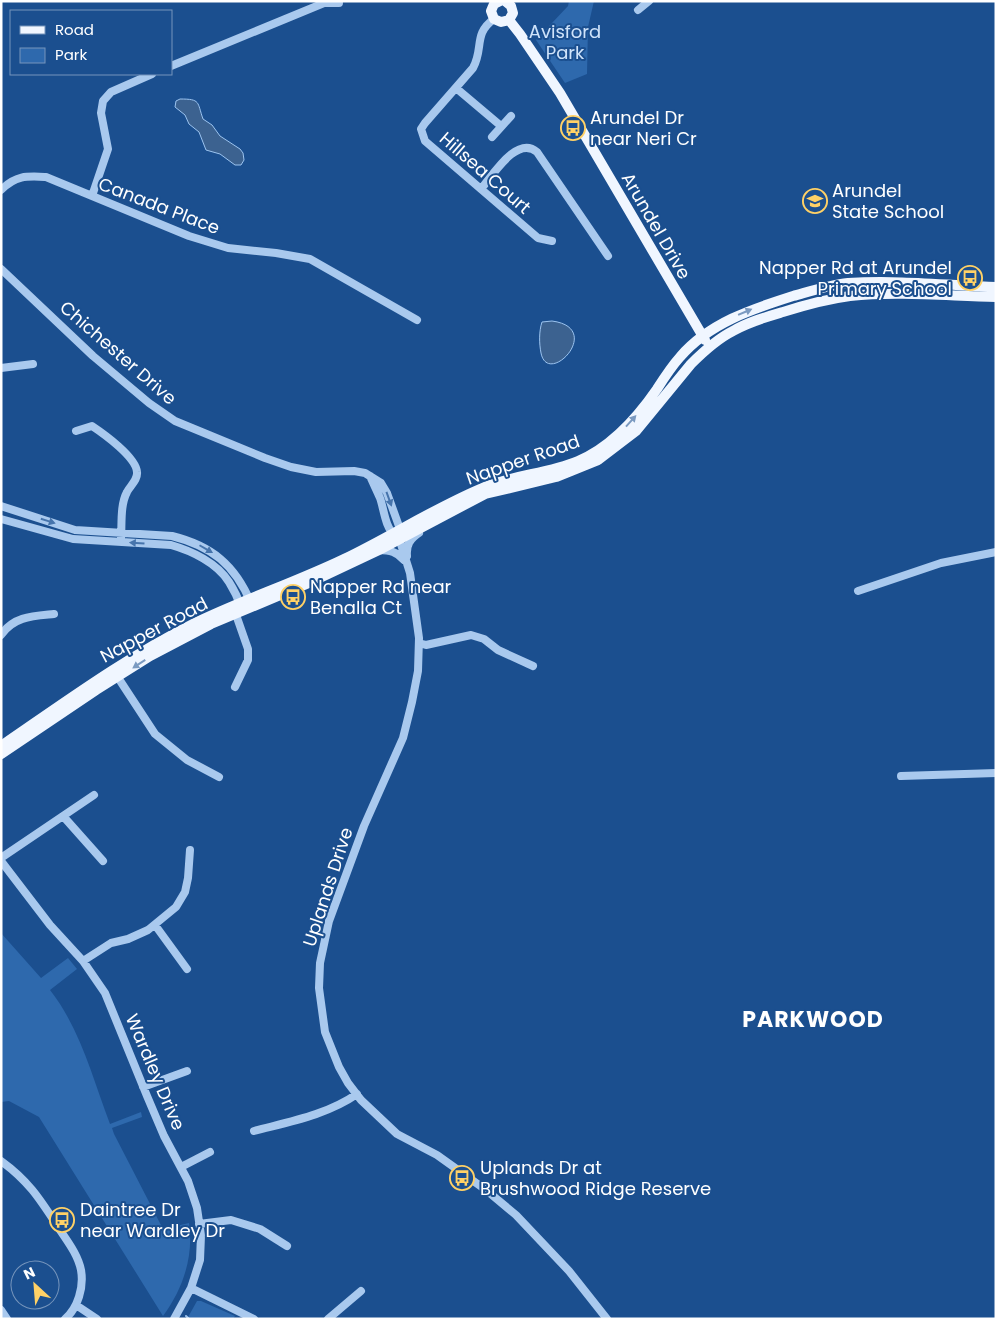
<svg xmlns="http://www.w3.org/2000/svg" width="997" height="1320" viewBox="0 0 997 1320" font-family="Poppins,sans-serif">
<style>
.green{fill:#2e69ad}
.water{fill:#3c6290;stroke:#9cc4f0}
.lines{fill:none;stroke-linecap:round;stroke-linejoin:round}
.stream{stroke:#9cc4f0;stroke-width:2}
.minor{stroke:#a9c9ee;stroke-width:8}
.major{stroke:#f0f6ff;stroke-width:10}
.oneway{fill:#7b9ac1}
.oneway2{fill:#4674ac}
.labels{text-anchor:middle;stroke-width:4;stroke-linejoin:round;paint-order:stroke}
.park-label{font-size:18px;fill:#cfe3fa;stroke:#1b4f8f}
.poi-label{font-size:18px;fill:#fff;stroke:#1b4f8f;text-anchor:start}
.street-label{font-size:18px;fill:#fff;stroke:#1b4f8f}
.district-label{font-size:22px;font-weight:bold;letter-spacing:1px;fill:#fff;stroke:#1b4f8f}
</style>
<rect width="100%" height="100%" fill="#1b4f8f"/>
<!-- green -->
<path class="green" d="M569,1H594L588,27L587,74L565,83L536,40L568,6Z
M1,933L41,978L68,958L77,969L50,990C80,1028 93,1079 110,1124L141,1112L142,1117L112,1128L114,1134L163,1229L189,1223C194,1256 183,1289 163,1316L39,1117L9,1101L1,1102Z
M197,1301H201L235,1316L233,1319H187Z"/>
<!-- water -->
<path class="water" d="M180,99C201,99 197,102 203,119L212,125L220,136L240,149L243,153L244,160L241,165H235L220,154L206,150L199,132L189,124L185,115L175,107L176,101Z
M552,321C605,328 548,388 541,353C539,343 539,331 542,322Z"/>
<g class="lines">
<!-- stream -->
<path class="stream" d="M186,1316L189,1319"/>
<!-- minor -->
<path class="minor" d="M638,10L649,1
M494,19C473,34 484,48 473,68L425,123L421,129L425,141L538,238L552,241
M171,66L324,3H339
M456,88L501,126
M492,137L511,116
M481,189C493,175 517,135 537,152L608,256
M1,190C16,175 27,176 46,177L189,236L228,248L276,253L310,259L417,320
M92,196L108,149L101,113L103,101L111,92L152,74
M1,269L93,356L149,403L175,421L265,458L291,467L316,472L354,471L365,473L381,483L387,493L400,529L399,538L410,573L419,638L418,671L412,702L403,738L364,826L329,921L320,963L319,988L325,1032L339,1067L348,1083L361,1100L397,1134L437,1155L486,1190L516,1215L569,1271L607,1319
M1,368L33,364
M76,431L92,426C104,434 136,457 137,472C138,480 130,486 127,492C120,505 122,524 121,538
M370,476C373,483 377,491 380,498C384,509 385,528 395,535
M1,506L75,530L172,536C212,546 235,565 251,603
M1,519L73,539L171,545C192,551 217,563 229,582C234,590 238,598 241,607
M379,550C390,550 397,552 404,560
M407,556C406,545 410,539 419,533
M858,591L941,563L996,552
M234,609L248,649V660L235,687
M1,635C14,616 34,616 54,614
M419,643L426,645L471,635L484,639L498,650L533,666
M115,673L155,734L187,760L219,777
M901,776L996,773
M63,816L103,861
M1,858L94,795
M1,861L50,925L83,961L105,993L147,1096L164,1136L188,1181L197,1208L201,1235L200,1260L191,1288L174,1319
M155,925L187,969
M83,961L111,943L128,939L148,930L176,907L185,892L188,878L190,850
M143,1087L187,1071
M254,1131C288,1122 327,1115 357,1094
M1,1161C30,1182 41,1201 60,1230C68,1242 78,1255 81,1270C84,1287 78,1308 65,1319
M181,1167L210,1152
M199,1224L231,1220L260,1229L287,1246
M191,1288L254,1319
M76,1305L97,1319
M1,1310L7,1319
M328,1319L361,1291"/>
<!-- major -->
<path class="major" d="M500,1L494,4L491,11L494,19L501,22L509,20L513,13L511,6L505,1
M509,20L520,34L560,93L705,340
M1,746C64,703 125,658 193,624C242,600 294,583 344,559C390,537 433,509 480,489C511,475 547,474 578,461C611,447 637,418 657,389C664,378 671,367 680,357C709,323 752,309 793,296C811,291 829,285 848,283C897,280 947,285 996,287
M1,754L96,690L150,656L211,624L309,583L379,550L485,494L556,477L598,460L636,431L691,364C703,352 717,339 733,331C748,322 766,317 783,312C805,305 827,299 850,296C898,291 948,296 996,297"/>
</g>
<!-- one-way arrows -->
<defs><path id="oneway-solid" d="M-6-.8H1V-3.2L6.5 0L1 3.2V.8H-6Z" transform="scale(1.25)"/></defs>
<g class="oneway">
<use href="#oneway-solid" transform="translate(745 312) rotate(-23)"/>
<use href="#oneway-solid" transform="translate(631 421) rotate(-48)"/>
<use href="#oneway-solid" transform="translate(139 664) rotate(147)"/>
</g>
<g class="oneway2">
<use href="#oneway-solid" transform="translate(389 499) rotate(70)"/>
<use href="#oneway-solid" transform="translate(48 521) rotate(17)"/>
<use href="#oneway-solid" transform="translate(137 543) rotate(-176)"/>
<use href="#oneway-solid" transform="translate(206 549) rotate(30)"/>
</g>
<!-- icons -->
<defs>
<symbol id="bus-ring" viewBox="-11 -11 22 22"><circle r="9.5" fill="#1b4f8f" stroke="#ffd166" stroke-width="1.5"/><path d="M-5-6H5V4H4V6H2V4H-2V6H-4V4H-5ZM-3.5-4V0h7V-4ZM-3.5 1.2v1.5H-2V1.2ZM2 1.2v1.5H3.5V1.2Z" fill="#ffd166"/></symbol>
<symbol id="school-ring" viewBox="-11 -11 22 22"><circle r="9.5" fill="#1b4f8f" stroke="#ffd166" stroke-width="1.5"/><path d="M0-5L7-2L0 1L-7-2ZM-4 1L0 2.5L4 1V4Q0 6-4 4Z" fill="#ffd166"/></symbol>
</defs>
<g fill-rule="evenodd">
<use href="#bus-ring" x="559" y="114" width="28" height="28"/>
<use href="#school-ring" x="801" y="187" width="28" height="28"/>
<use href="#bus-ring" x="956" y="264" width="28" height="28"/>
<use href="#bus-ring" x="279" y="583" width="28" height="28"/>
<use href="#bus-ring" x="448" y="1164" width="28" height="28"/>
<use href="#bus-ring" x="48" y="1206" width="28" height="28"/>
</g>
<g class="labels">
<!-- park labels -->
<g class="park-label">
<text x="565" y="38">Avisford<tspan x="565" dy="21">Park</tspan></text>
</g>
<!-- poi labels -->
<g class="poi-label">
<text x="590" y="124">Arundel Dr<tspan x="590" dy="21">near Neri Cr</tspan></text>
<text x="832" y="197">Arundel<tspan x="832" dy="21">State School</tspan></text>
<text x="952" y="274" text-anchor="end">Napper Rd at Arundel<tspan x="952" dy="21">Primary School</tspan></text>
<text x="310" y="593">Napper Rd near<tspan x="310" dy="21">Benalla Ct</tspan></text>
<text x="480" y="1174">Uplands Dr at<tspan x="480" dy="21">Brushwood Ridge Reserve</tspan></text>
<text x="80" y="1216">Daintree Dr<tspan x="80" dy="21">near Wardley Dr</tspan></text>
</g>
<!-- street labels -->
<g class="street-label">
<text transform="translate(485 173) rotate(41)" y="6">Hillsea Court</text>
<text transform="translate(159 206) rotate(21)" y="6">Canada Place</text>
<text transform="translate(656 226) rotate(60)" y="6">Arundel Drive</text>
<text transform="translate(118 353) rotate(41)" y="6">Chichester Drive</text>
<text transform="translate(523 460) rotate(-19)" y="6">Napper Road</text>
<text transform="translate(154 630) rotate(-28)" y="6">Napper Road</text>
<text transform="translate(328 887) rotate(-72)" y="6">Uplands Drive</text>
<text transform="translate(155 1072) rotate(67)" y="6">Wardley Drive</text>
</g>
<!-- district labels -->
<g class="district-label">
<text x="813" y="1027">PARKWOOD</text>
</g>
</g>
<!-- border -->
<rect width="997" height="1320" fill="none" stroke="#ffffff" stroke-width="5"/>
<!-- legend -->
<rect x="10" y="10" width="162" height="65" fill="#1b4f8f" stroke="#7695bc"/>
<rect x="20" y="26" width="25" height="8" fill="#f0f6ff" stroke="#7695bc"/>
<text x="55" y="35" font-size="15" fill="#ffffff">Road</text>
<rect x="20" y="48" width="25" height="15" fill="#2e69ad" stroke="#7695bc"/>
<text x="55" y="60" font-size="15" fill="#ffffff">Park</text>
<!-- north arrow -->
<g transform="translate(35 1285) rotate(334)"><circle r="24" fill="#1b4f8f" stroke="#7695bc"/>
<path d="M0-4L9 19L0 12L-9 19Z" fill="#ffd166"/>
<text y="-8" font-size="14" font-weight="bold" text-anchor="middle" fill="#ffffff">N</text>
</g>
</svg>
